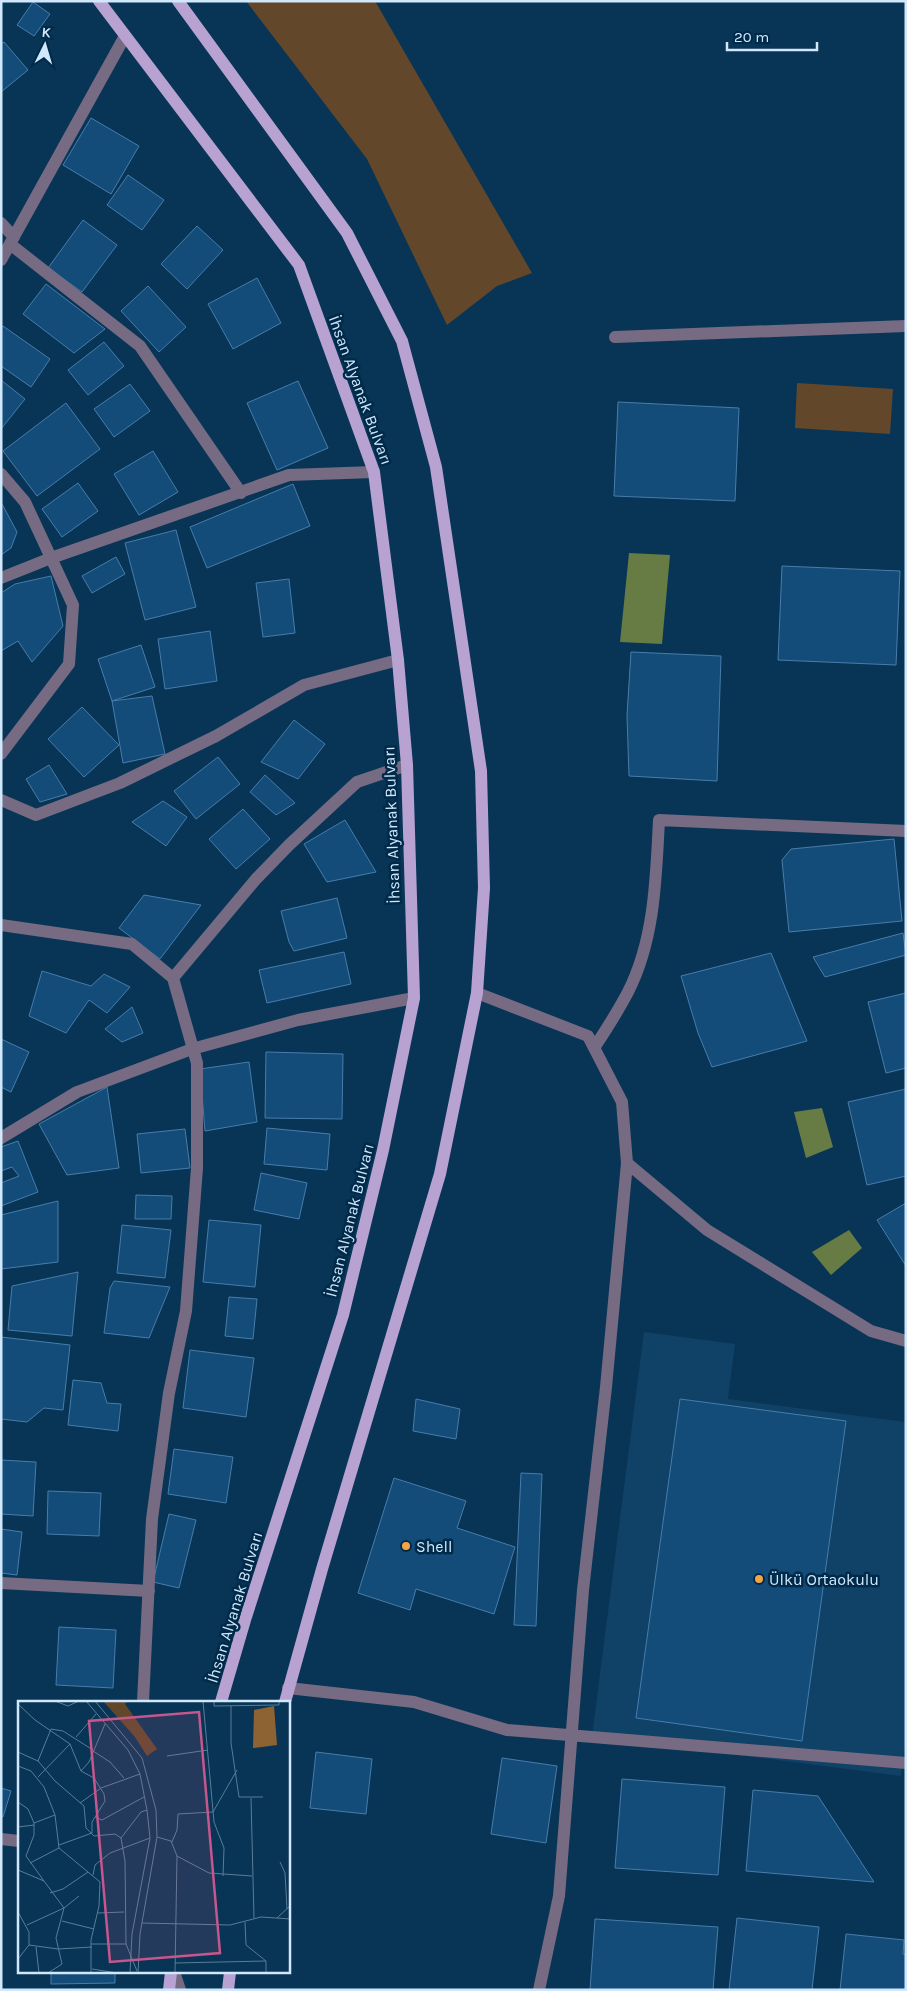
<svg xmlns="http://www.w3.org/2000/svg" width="907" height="1991" viewBox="0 0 907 1991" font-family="Karla,sans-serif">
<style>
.built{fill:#104166}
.green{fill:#62472b}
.water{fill:#667c44}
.building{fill:#134c78;stroke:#477dac}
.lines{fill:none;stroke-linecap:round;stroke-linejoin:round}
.minor{stroke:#766b82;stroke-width:12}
.tertiary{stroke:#766b82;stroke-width:12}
.primary{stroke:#b8a2d1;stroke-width:12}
.poi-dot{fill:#f5a345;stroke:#002a4a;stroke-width:2}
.labels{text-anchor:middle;stroke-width:5;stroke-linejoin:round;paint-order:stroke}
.street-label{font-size:16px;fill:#d1e8fc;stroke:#002a4a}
.poi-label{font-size:16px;fill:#d1e8fc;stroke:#002a4a;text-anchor:start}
.inset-road{fill:none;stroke:#587d98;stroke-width:1}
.view{fill:#c6568b;fill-opacity:0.15;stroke:#c6568b;stroke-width:2.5}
.inset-edge{fill:none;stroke:#d1e8fc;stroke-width:2.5}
</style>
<rect width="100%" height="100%" fill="#083555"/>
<!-- built -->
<path class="built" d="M644,1332L735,1344L728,1399L906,1422V1738L901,1776L592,1736Z"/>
<!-- green -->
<path class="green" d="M246,1H375L532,273L497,286L447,325L367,159Z
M797,383L893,389L890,434L795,428Z"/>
<!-- water -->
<path class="water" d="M629,553L670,555L662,644L620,642Z
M822,1108L833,1147L806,1158L794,1112Z
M849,1230L862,1248L831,1275L812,1252Z"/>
<!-- building -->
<path class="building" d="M33,2L50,14L34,36L17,25Z
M4,42L28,70L1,92V44Z
M91,118L139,146L111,194L63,165Z
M128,175L164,200L142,230L107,205Z
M83,220L117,245L82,292L48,268Z
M197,226L223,250L187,289L161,264Z
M257,278L281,323L233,349L208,304Z
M46,284L105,329L74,353L23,314Z
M148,286L186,327L159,352L121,311Z
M3,326L50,359L31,387L1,366V329Z
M104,342L124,366L88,395L68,370Z
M1,380L25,399L1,429Z
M298,381L328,448L277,470L247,403Z
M130,384L150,411L114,437L94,409Z
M618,402L739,408L735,501L614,496Z
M66,403L100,449L37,496L3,451Z
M153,451L178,492L139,515L114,474Z
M78,483L98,511L62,537L42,509Z
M293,484L310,526L207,568L190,527Z
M1,502L17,532L11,548L1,555Z
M176,530L196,607L145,620L125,543Z
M116,557L125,574L92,593L82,576Z
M782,566L900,571L896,665L778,660Z
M51,576L63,626L32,662L18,641L1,651V593L15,584Z
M289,579L295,633L263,637L256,583Z
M210,631L217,681L165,689L158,639Z
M141,645L155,687L112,701L98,659Z
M631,652L721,656L717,781L629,776L627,715Z
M152,696L165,754L123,763L112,701Z
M82,707L119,745L84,777L48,739Z
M294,720L325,744L298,779L261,762Z
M218,757L240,784L196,819L174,791Z
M49,765L67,794L40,802L26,779Z
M265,775L295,803L276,815L250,792Z
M163,801L187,817L166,846L132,822Z
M243,809L270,839L236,869L209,839Z
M345,820L376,872L327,882L304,844Z
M894,839L902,921L789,932L782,860L791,849Z
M144,895L201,905L160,959L119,928Z
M337,898L347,938L294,951L289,942L281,911Z
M903,933L906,955L825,977L813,957Z
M344,952L351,984L267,1003L259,970Z
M771,953L807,1041L712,1067L698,1033L681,976Z
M42,971L91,986L104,974L130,987L107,1013L89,1000L66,1033L29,1016Z
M906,993V1068L886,1073L868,1002Z
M132,1007L143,1033L122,1042L105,1029Z
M1,1039L29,1052L11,1092L1,1087Z
M266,1052L343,1054L342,1119L265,1118Z
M249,1062L257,1122L205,1131L200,1069Z
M107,1087L119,1168L67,1175L39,1124Z
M906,1089V1176L867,1185L848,1102Z
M267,1128L330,1134L327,1170L264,1164Z
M185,1129L190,1168L141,1173L137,1134Z
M18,1141L38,1192L1,1206V1183L19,1176L12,1167L1,1171V1147Z
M261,1173L307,1183L299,1219L254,1210Z
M136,1195L172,1196L171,1219H135Z
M58,1201V1262L1,1269V1215Z
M906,1203V1266L877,1220Z
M209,1220L261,1225L255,1287L203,1282Z
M122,1225L171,1230L165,1278L117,1273Z
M78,1272L72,1336L8,1330L12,1286Z
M114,1281L170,1287L149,1338L104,1333L110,1288Z
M229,1297L257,1299L253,1339L225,1336Z
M1,1337L70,1345L63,1410L44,1408L27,1422L1,1419Z
M190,1350L254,1358L246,1417L183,1408Z
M73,1380L101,1383L107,1403L121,1404L118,1431L68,1425Z
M416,1399L460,1409L456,1439L413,1431Z
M680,1399L846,1421L802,1741L636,1718Z
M174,1449L233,1457L226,1503L168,1494Z
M1,1460L36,1462L33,1516L1,1514Z
M521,1473L542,1474L536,1626L514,1625Z
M394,1478L466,1501L457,1528L515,1547L494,1614L416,1589L410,1610L358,1593Z
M48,1491L101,1493L99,1536L47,1534Z
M169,1514L196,1520L179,1588L153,1582Z
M1,1529L22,1532L17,1575L1,1573Z
M59,1627L116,1630L113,1688L56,1685Z
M316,1752L372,1759L366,1814L310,1808Z
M502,1758L557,1766L546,1843L491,1834Z
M622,1779L725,1787L718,1875L615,1868Z
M1,1788L11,1791L3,1817L1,1816Z
M753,1790L818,1796L874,1882L746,1871Z
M737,1918L819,1927L812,1990H729Z
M595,1919L718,1927L713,1990H590Z
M846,1934L904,1940L903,1954H906V1990H840Z
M51,1972H115V1983L51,1984Z"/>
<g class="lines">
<!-- minor -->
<path class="minor" d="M1,223L14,237
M10,244L140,346L241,493
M1,260L125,36
M615,337L906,326
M1,474L25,502L73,605L69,664L1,754
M1,578L51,558L289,475L374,472
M1,800L36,815L120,783L216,736L304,685L398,660
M1,925L132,944L173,978L197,1063V1168L186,1311L169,1393L152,1519L143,1702
M173,978L256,879L289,845L357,782L407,765
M477,993L588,1036L622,1102L627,1163L606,1387L583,1590L559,1896L539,1990
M594,1048C606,1030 618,1011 628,992C655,939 656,877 659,820L906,831
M1,1138L77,1092L192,1049L298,1020L414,998
M627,1163L707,1230L871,1331L906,1341
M1,1583L149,1591
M288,1688L414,1702L507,1730L906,1763
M1,1839L19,1841"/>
<!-- tertiary -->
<path class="tertiary" d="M174,1972L180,1990"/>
<!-- primary -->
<path class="primary" d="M99,1L299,265L374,472L398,660L407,765L414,998L383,1150L343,1315L245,1620L221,1702
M178,1L347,233L402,341L436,467L481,771L484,888L477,993L440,1174L322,1569L285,1702
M169,1990L171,1972
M228,1990L230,1972"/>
</g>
<!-- markers -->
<g class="poi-dot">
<circle cx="406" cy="1546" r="5"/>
<circle cx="759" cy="1579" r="5"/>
</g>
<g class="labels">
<!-- street labels -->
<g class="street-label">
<text transform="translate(361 390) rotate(70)" y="6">İhsan Alyanak Bulvarı</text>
<text transform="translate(391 825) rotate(-92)" y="6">İhsan Alyanak Bulvarı</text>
<text transform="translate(349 1220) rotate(-76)" y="6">İhsan Alyanak Bulvarı</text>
<text transform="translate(234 1607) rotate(-73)" y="6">İhsan Alyanak Bulvarı</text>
</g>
<!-- poi labels -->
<g class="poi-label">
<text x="416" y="1552">Shell</text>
<text x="769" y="1585">Ülkü Ortaokulu</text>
</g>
</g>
<!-- overview -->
<g transform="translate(18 1701)">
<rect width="272" height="272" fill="#083555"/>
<path d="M85,0H109L107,3L139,48L129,55L117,36Z" fill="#62472b"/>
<path d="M256,5L259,44L235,47L236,9Z" fill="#8e6334"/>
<path class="inset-road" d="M37,0L50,5L61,0M68,0L110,49L122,73L129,109L132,137L114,233L112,272M77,0L124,57L138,109L139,136L122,233L120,272M185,0L196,121L206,147L205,175M196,0V5L261,4V0M0,3L17,19L52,43L63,70L76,77L86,93L87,100L74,121V132L41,144M213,5V42L221,96H245M58,36L78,13M75,50L92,61L106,77M0,51L20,60L37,80L66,105L68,127L76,135L97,133L103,137L107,160L108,243L119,270M149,55L190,49M20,60L33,28L45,30L75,49M0,65L13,70L26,86L37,114L41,147L82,181L81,205L73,239V272M63,70L71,61L87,23M20,76L52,43M233,97L236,217M0,101L10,108L16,122V134L8,155L26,180M62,102L83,87L122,73M77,116L84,119L126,96M16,122L37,114M0,126L16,124M139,136L153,140L159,155L157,272M103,137L123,111L129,109M154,141L159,129L160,113L195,111L219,69M159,155L191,172L234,175M262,161L267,172L269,208M12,162L41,147M0,169L26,180L46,207L38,237L44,263L30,272M75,174L77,164L92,152L132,137M32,192L45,188L70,171M0,211L11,231V244L0,258M80,212L106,211M259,217L273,204M44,220L76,228M227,221L228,244L248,260V272M124,222L212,224L243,216L273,218M9,224L46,207L61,195M73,243H108M11,244L40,248L74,246M18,246L21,272M157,262L248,260M74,268L99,272"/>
<path class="view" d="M181,11L202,252L92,261L71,20Z"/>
<rect width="272" height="272" class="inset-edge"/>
</g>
<!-- border -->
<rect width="907" height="1991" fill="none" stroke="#d1e8fc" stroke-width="5"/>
<!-- north arrow -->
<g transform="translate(45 45) rotate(5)" stroke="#002a4a" stroke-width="4" paint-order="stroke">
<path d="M0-4L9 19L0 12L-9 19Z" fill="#d1e8fc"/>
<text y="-8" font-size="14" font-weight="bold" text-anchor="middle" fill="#d1e8fc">K</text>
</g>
<!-- scale -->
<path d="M727 42v8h90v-8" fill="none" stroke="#d1e8fc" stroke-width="2.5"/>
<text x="734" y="42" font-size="15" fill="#d1e8fc" stroke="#002a4a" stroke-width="4" paint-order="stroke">20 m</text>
</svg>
